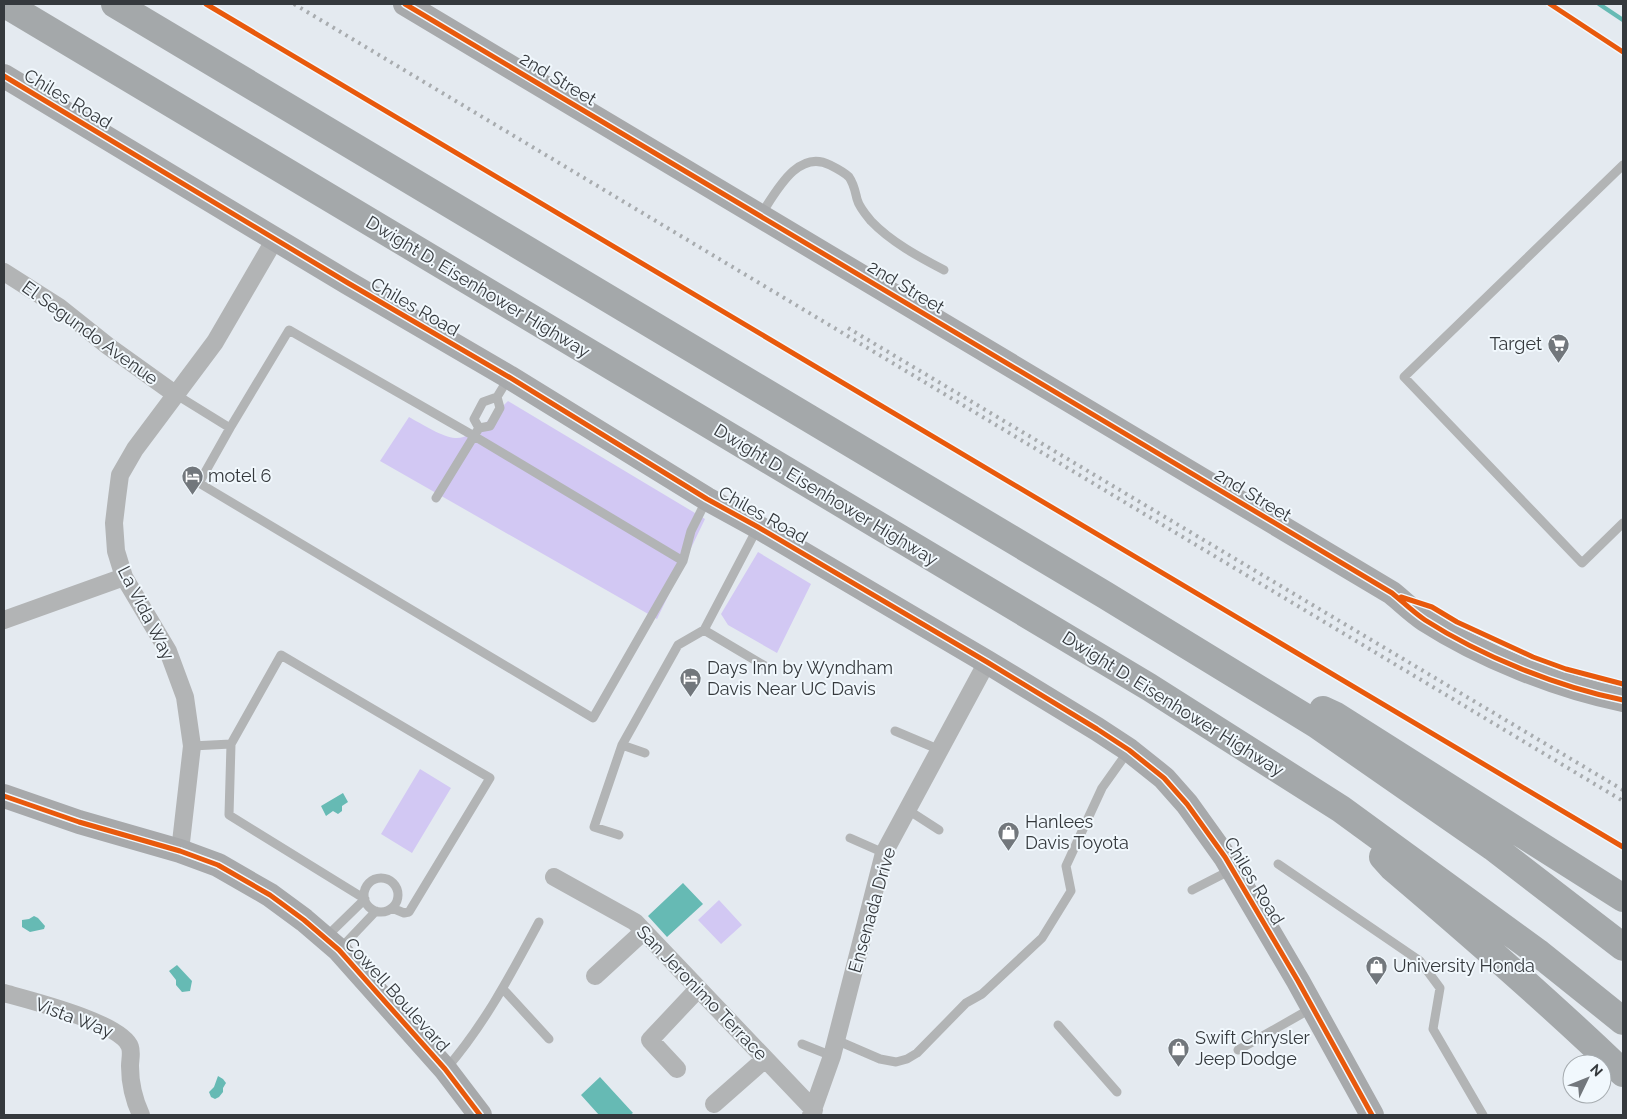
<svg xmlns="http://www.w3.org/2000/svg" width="1627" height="1119" viewBox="0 0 1627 1119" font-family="Raleway,sans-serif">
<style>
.green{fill:#d2c8f3}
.water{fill:#66bab4}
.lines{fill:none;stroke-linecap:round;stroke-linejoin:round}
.stream{stroke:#66bab4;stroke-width:4.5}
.lane{stroke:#b2b4b5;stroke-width:9}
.street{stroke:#b2b4b5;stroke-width:18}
.secondary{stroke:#a7a9ab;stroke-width:24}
.highway{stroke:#a4a8aa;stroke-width:28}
.rail{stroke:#a8acaf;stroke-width:4;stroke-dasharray:2.5 5;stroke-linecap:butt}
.cycleway-casing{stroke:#f1f8fd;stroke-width:8}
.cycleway{stroke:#e8590c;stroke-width:5}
.labels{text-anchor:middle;stroke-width:4;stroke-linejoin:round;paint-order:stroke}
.street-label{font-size:18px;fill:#35393d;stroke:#f1f8fd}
.poi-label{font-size:18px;fill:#35393d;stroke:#f1f8fd;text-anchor:start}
</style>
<rect width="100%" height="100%" fill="#e4eaf0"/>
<!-- green -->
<path class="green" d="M508,401L705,519L657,619L380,461L409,417C420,423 444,438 455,438C473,440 496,412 508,401Z
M758,552L811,584L777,653L728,625L721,614Z
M420,769L451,788L412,853L381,834Z
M719,900L742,925L721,944L698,920Z"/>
<!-- water -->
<path class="water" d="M343,793L348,802L342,806V811L338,814L333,811L326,816L321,806Z
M683,883L703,904L667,937L648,916Z
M34,916L38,918L45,926L44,929L30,932L22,927V920L29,919Z
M177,965L192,981L190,991L182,992L176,985V980L169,971Z
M218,1076L223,1079L226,1083L223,1088V1092L219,1097L215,1099L211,1097L209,1092L214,1087Z
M600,1077L633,1113L630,1115H599L581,1095Z"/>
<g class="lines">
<!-- stream -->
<path class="stream" d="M1599,4L1623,20"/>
<!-- lane -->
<path class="lane" d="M1623,165L1404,377L1582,563L1623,523
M760,216C775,194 797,148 830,165C836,168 844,172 849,177C854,184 855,191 857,199C859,207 866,215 871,221C891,242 919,257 944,270
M175,394L230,428L199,483L593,718L683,561L691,531L707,499
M230,428L289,330L474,436L479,428L490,426L500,408L497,397
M479,428L474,419L483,402L497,397L508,379
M436,498L474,436L683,561
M758,527L704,630L765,666
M895,731L940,750
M192,746L231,744
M645,753L622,745L678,645L704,630
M908,810L939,830
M619,835L594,827L622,745
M850,838L884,853
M1278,864L1420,961L1440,988L1433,1029L1483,1115
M364 895a17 17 0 1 1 34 0a17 17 0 1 1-34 0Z
M1192,890L1231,870
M326,937L365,899L229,815L231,744L281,655L490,778L409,912L404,913L392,908
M339,950L376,911
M503,989L549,1039
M1058,1025L1117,1092
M836,1040L880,1059L896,1062L907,1059L917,1053L966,1003L982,994L1042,938L1071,891L1066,866L1102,788L1129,750
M802,1044L832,1056
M1238,1050L1312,1008
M446,1069C485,1024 511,974 539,922"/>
<!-- street -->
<path class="street" d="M4,272L59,307L108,346L175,394
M4,620L124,577
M180,851L192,746L185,697L168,651L124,577L116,551L114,523L117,498L120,475L135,449L215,342L275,239
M554,877L635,922L814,1110
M595,976L644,931
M4,993C29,1000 122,1023 130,1047C132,1053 130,1060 130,1066C130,1083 134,1100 141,1115
M677,1069L650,1040L698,989
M714,1104L765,1059
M811,1115L832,1056L884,853L987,662"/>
<!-- secondary -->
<path class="secondary" d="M405,4L1392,593C1403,602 1413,612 1425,620C1481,656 1558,687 1623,700
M4,76L348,283L509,377L707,499L758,527L987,662L1097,729L1129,750L1164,778L1187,804L1225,857L1298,981L1372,1115
M4,796L79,822L180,851L218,865L270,895L304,920L339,950L445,1069L480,1115"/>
<!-- highway -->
<path class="highway" d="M5,4L1149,687L1341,809L1537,952L1623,1021
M115,4L1105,595L1316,724L1493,847L1623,947
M1323,710L1336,716L1623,898
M1383,857L1392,867C1471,934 1549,1002 1623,1073"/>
<!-- rail -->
<path class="rail" d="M294,4L1623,801
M848,328L1623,790"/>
<defs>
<path id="cycleway" d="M206,4L1623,847
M405,4L1392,593C1403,602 1413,612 1425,620C1481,656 1558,687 1623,700
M1550,4L1623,52
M4,76L348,283L509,377L707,499L758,527L987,662L1097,729L1129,750L1164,778L1187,804L1225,857L1298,981L1372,1115
M1401,597L1432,607L1457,622L1533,657L1566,669L1623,684
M4,796L79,822L180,851L218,865L270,895L304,920L339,950L445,1069L480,1115"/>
</defs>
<!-- cycleway casing -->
<use href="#cycleway" class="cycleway-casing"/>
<!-- cycleway -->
<use href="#cycleway" class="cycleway"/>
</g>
<!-- icons -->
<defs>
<symbol id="supermarket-pin" viewBox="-11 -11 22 30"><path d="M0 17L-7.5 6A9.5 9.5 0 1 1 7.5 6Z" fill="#72777c" stroke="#f1f8fd"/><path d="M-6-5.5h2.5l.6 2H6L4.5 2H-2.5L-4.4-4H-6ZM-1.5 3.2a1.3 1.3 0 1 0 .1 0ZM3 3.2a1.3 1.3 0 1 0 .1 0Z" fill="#fff"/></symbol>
<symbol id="hotel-pin" viewBox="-11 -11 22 30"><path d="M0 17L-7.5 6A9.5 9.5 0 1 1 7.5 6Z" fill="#72777c" stroke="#f1f8fd"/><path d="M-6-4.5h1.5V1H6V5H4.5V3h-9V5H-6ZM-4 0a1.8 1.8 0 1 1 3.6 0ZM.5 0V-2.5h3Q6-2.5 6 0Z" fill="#fff"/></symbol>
<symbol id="shop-pin" viewBox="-11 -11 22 30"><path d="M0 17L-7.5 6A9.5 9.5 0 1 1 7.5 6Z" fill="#72777c" stroke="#f1f8fd"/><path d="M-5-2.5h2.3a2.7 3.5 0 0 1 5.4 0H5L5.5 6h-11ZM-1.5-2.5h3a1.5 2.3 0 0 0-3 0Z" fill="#fff"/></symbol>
</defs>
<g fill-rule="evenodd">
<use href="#supermarket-pin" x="1546" y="332" width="25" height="34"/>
<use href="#hotel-pin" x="180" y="464" width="25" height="34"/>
<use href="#hotel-pin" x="678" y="666" width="25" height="34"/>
<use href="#shop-pin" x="996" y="820" width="25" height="34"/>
<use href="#shop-pin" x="1364" y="954" width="25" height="34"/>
<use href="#shop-pin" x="1166" y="1036" width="25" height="34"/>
</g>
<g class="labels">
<!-- street labels -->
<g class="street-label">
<text transform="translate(558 79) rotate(31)" y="6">2nd Street</text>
<text transform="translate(68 99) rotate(31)" y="6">Chiles Road</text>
<text transform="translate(478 287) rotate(31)" y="6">Dwight D. Eisenhower Highway</text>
<text transform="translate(906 287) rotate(31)" y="6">2nd Street</text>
<text transform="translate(415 307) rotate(30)" y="6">Chiles Road</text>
<text transform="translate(90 333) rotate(36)" y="6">El Segundo Avenue</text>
<text transform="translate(826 495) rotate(31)" y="6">Dwight D. Eisenhower Highway</text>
<text transform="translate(1253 495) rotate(31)" y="6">2nd Street</text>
<text transform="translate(763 515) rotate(29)" y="6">Chiles Road</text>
<text transform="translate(146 613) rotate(63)" y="6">La Vida Way</text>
<text transform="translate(1173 704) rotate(32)" y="6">Dwight D. Eisenhower Highway</text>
<text transform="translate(1254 881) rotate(59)" y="6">Chiles Road</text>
<text transform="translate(872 910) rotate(-74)" y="6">Ensenada Drive</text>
<text transform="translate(702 993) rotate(46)" y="6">San Jeronimo Terrace</text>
<text transform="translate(397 995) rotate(48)" y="6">Cowell Boulevard</text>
<text transform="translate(74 1018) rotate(21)" y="6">Vista Way</text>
</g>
<!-- poi labels -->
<g class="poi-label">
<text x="1542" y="350" text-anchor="end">Target</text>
<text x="208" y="482">motel 6</text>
<text x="707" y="674">Days Inn by Wyndham<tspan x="707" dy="21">Davis Near UC Davis</tspan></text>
<text x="1025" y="828">Hanlees<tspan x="1025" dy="21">Davis Toyota</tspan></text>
<text x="1393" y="972">University Honda</text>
<text x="1195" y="1044">Swift Chrysler<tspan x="1195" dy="21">Jeep Dodge</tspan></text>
</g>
</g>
<!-- border -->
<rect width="1627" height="1119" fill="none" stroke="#35393d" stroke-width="10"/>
<!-- north arrow -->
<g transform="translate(1587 1079) rotate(47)"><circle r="24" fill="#f1f8fd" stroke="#a6acb0"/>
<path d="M0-4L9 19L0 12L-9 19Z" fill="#72777c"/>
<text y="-8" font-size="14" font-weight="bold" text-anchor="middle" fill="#35393d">N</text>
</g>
</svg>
